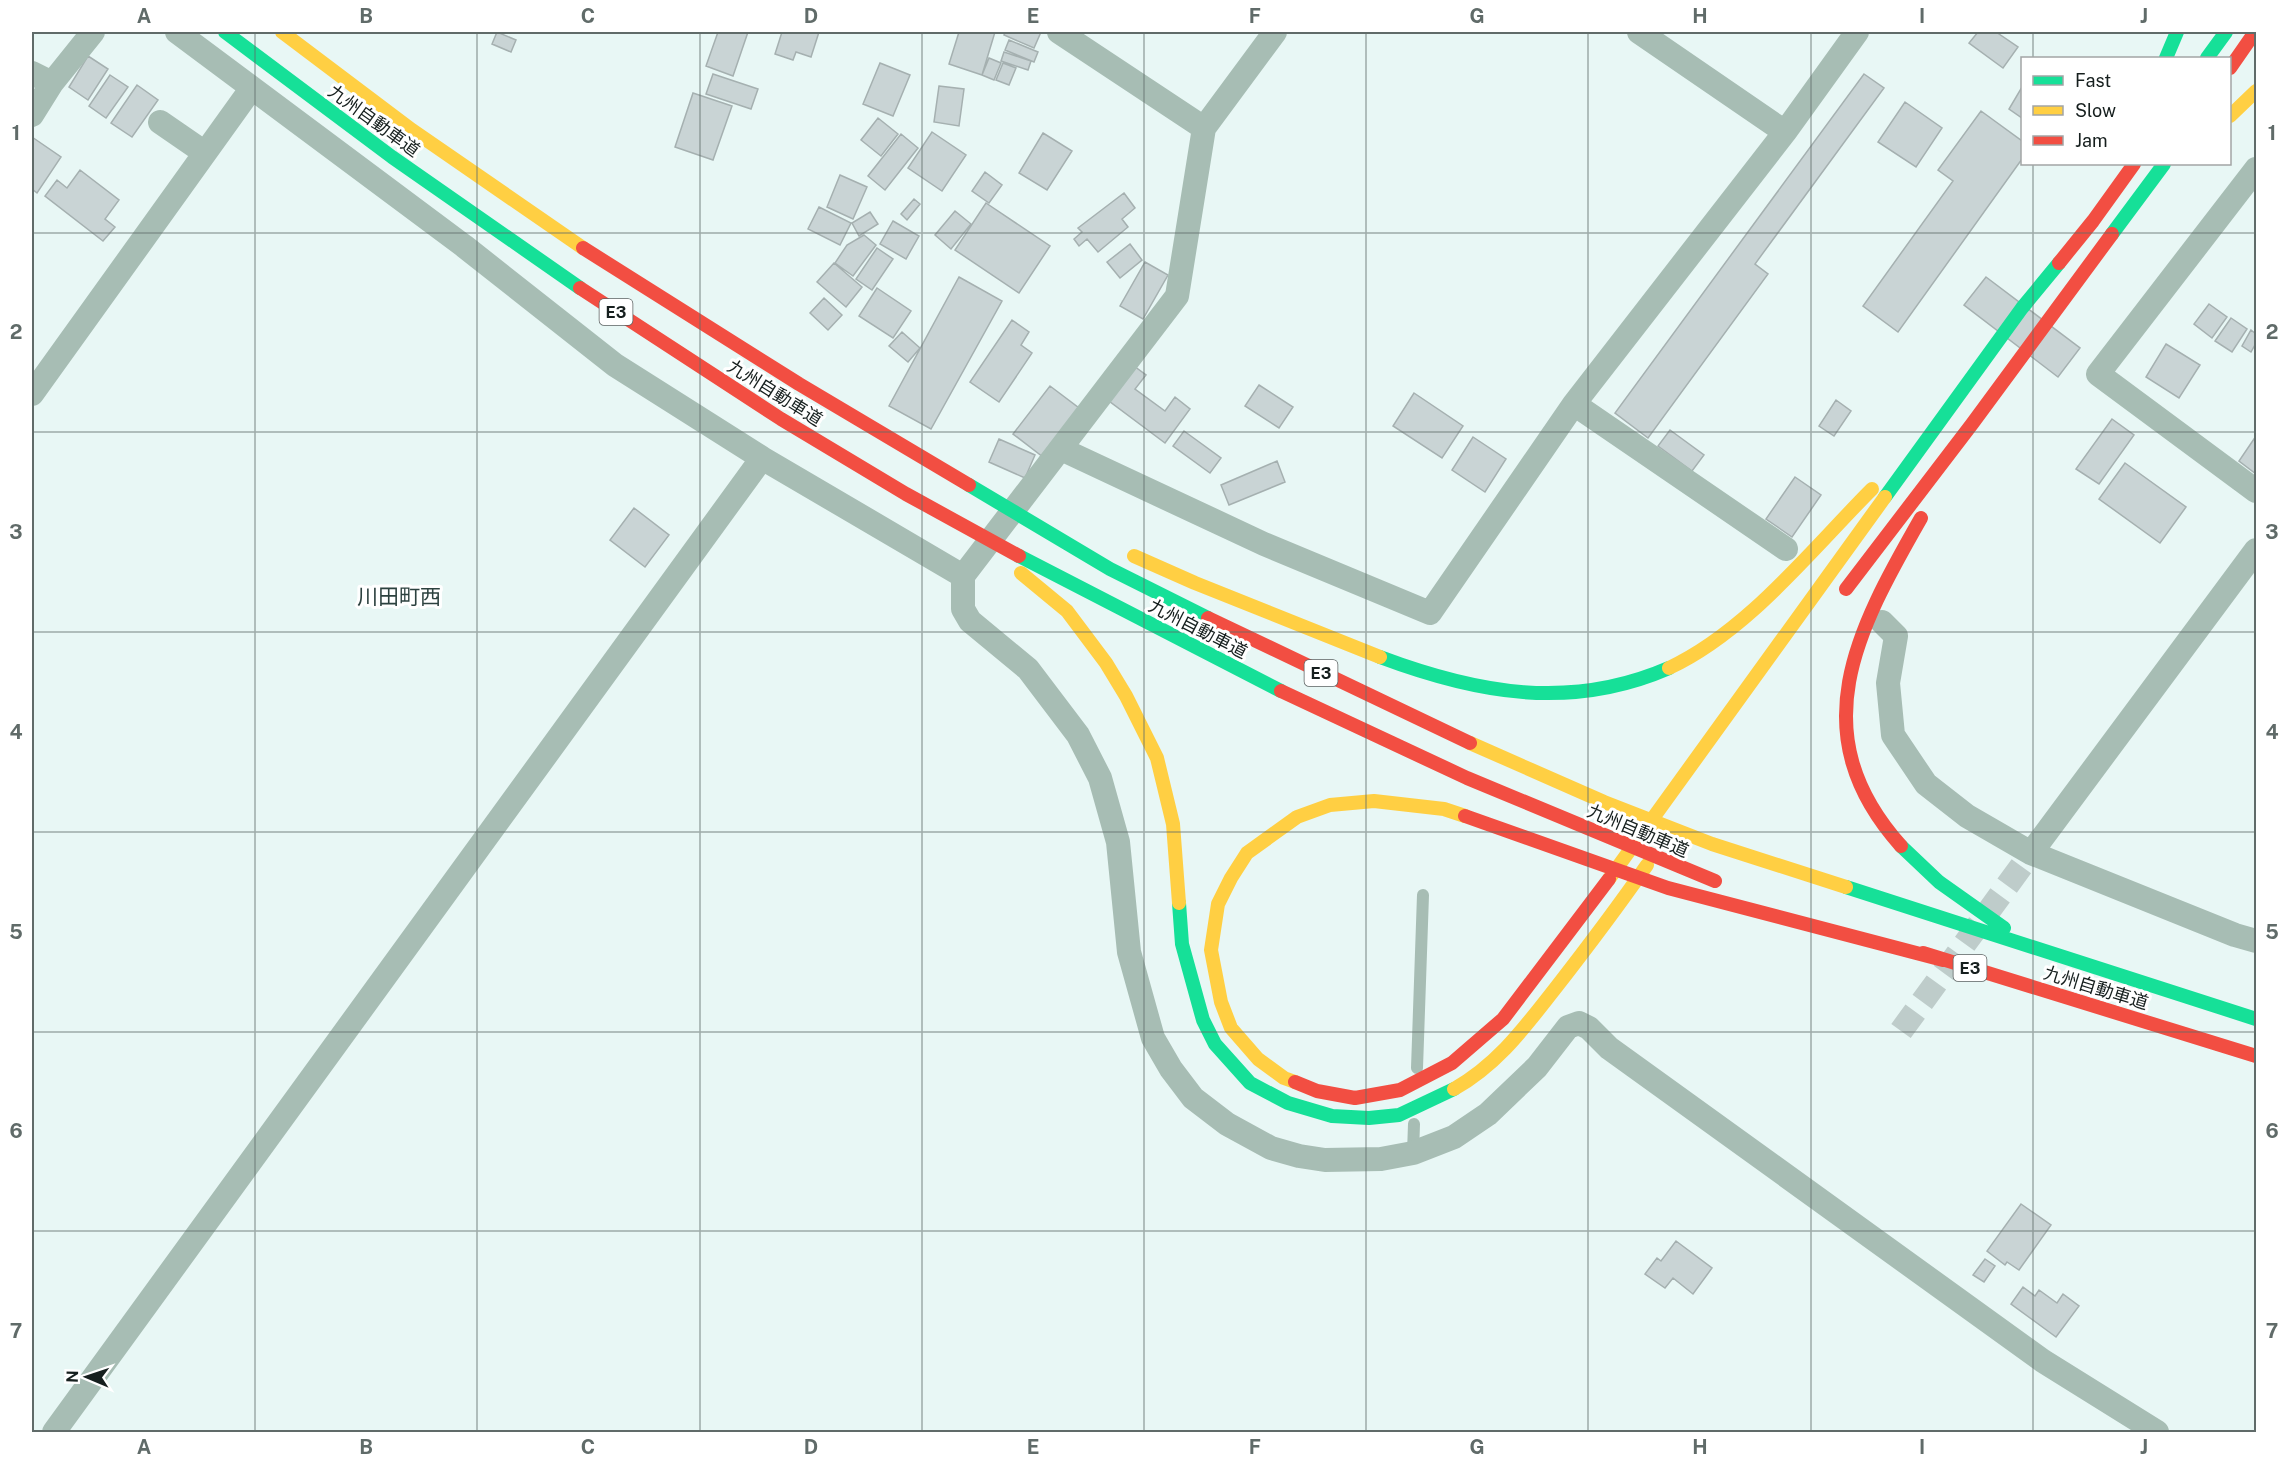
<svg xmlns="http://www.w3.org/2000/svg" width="2288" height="1464" viewBox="0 0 2288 1464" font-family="'Public Sans','Noto Sans JP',sans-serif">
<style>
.building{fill:#c9d4d5;stroke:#a5b0b0;stroke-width:1.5}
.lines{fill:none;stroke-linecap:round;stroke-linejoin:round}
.street-tunnel{stroke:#beccca;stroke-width:24;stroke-dasharray:24 12;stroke-linecap:butt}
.lane{stroke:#a7bdb4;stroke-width:12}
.street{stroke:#a7bdb4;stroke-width:24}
.fast{stroke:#16e098;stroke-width:14}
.slow{stroke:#ffcf43;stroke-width:14}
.jam{stroke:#f24e42;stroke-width:14}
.grid{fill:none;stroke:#606b69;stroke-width:1.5;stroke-opacity:0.55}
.labels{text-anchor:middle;stroke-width:6;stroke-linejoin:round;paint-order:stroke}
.shield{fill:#fff;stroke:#5c6262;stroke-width:1.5}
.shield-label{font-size:16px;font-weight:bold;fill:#161f1e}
.street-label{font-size:18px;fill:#161f1e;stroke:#fff}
.quarter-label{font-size:21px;fill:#2c413f;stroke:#fff}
.neatline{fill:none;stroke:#606b69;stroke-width:2}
.grid-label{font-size:20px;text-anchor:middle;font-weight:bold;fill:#606b69}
</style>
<rect width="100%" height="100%" fill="#e8f7f5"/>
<!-- building -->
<path class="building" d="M497,32L516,40L511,52L492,44Z
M718,32H748L733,76L706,66Z
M782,32H819L811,57L796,52L793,60L775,54Z
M959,32H995L982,75L949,64Z
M1006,32H1041L1034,48L1004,35Z
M1978,32H1996L2018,47L2003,68L1969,43Z
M1009,40L1038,52L1034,62L1005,50Z
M1004,52L1031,61L1028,70L1001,61Z
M88,56L108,69L88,100L69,87Z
M989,58L1001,63L994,80L982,75Z
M880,63L910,75L893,116L863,104Z
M1003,63L1016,68L1009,85L996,80Z
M713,74L758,89L751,109L706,94Z
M1864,74L1884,88L1755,264L1768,274L1648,438L1615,413Z
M110,75L128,87L106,118L89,106Z
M137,85L158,100L132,137L111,123Z
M939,86L964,89L959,126L934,122Z
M2022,87V118L2009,109Z
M693,93L732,106L713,160L675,147Z
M1905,102L1942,128L1916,167L1878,142Z
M1981,111L2022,141V159L1898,332L1863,306L1953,181L1938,170Z
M878,118L898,134L881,156L861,140Z
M932,132L966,155L942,191L908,168Z
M1043,133L1072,151L1047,190L1019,173Z
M901,134L918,148L885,190L868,176Z
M32,137L61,157L37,193L32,189Z
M80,170L119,200L105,219L115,227L103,241L45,196L57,180L67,188Z
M985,172L1002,185L989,203L972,191Z
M840,175L867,187L853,219L827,207Z
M1124,193L1135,208L1122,219L1128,227L1098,252L1087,239L1079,246L1074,239L1082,232L1078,228Z
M914,199L920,204L907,220L901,214Z
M986,203L1050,246L1019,293L955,250Z
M819,207L851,223L840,245L808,229Z
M955,211L971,224L951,249L935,235Z
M870,212L878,224L859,236L852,223Z
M893,221L919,236L906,259L880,244Z
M864,235L876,245L853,276L835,263L847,245Z
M1130,244L1142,260L1120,278L1107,262Z
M877,248L893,259L872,290L856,279Z
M1145,262L1168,275L1143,319L1120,306Z
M834,263L862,287L846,307L817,282Z
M959,277L1002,301L931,429L889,406Z
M1986,277L2080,348L2058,377L1964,305Z
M877,288L911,311L893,338L859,316Z
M824,298L842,315L828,330L810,313Z
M2209,304L2227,317L2212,338L2194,324Z
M2231,318L2247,329L2232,352L2215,341Z
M1012,320L1029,332L1021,345L1032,353L999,402L970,382Z
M2251,330L2256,334V343L2251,352L2242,346Z
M902,332L920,348L908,362L889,346Z
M2166,344L2200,365L2179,398L2146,377Z
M1134,366L1146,375L1135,389L1165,411L1175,397L1190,409L1165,443L1109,401Z
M1259,385L1293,407L1279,428L1245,406Z
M1050,386L1079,408L1043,457L1013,434Z
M1414,393L1463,426L1442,458L1393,426Z
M1836,400L1851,411L1834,436L1819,426Z
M2112,419L2134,435L2099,484L2076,469Z
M1670,430L1704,455L1692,471L1658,446Z
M1184,431L1221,458L1210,473L1173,446Z
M2256,436V474L2239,461Z
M1473,437L1506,459L1485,492L1452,470Z
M999,439L1035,455L1025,478L989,462Z
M1277,461L1285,482L1229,505L1221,485Z
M2125,463L2186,507L2160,543L2099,499Z
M1795,477L1821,495L1792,537L1766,519Z
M634,508L669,535L645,567L610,540Z
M2021,1204L2051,1225L2019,1270L2007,1262L2005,1265L1987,1251Z
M1676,1241L1712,1268L1693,1294L1673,1278L1665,1288L1645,1274L1657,1258L1661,1261Z
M1985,1259L1995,1266L1984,1282L1973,1275Z
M2023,1287L2035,1296L2039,1290L2057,1303L2063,1294L2079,1306L2056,1337L2011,1304Z"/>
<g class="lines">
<!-- street-tunnel -->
<path class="street-tunnel" d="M1901,1031L2031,853"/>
<!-- lane -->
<path class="lane" d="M1417,1068L1423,895
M1413,1153L1414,1124"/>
<!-- street -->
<path class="street" d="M177,32L464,246L615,365L762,458L963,576
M1059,32L1204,128
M1275,32L1204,128L1177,296L963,576V609L970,621L1028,669L1078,735L1100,778L1118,842L1129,952L1153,1038L1171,1069L1193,1098L1227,1124L1271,1148L1299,1156L1325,1160L1381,1159L1413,1153L1454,1137L1488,1114L1537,1067L1568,1027L1579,1023L1589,1028L1609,1048L2043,1361L2157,1432
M1639,32L1785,132
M32,73L52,83
M32,115L52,83L93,32
M160,122L205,153
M2256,169L2098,374L2256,491
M32,394L251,89
M1574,404L1786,549
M1061,449L1264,544L1430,613L1574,404L1785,132L1857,32
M1882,622L1896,636L1888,683L1893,735L1926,784L1967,816L2031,853L2235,935L2256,941
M2031,853L2256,550
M54,1432L762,458"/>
<!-- fast -->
<path class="fast" d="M225,32L392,157L580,288
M2166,58L2177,32
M2207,58L2226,32
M2112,234L2164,164
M969,485L1110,569L1208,618
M1885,497L2022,308L2059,263
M1019,556L1281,691
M1380,657C1476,693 1570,711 1669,668
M1901,846L1939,882L2004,928
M1846,887L2256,1019
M1179,903L1182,944L1203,1020L1215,1044L1250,1083L1288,1103L1332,1116L1369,1118L1399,1115L1454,1089"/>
<!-- slow -->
<path class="slow" d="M282,32L412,130L583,248
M2230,116L2256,91
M1134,556L1195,583L1380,657
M1021,573L1067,611L1106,663L1126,696L1157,758L1173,824L1179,903
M1669,668C1748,631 1811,550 1872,489
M1470,743L1604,802L1712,844L1846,887
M1609,879L1885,497
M1295,1082L1284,1078L1258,1059L1231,1028L1221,1002L1211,950L1218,904L1231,878L1247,853L1297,817L1330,805L1374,801L1444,809L1465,816
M1454,1089C1498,1064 1524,1028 1554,990C1586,949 1617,908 1647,865"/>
<!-- jam -->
<path class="jam" d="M2230,68L2255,32
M583,248L799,384L969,485
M2059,263L2093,221L2134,164
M580,288L781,419L906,494L1019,556
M1846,589L1972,424L2112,234
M1208,618L1470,743
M1281,691L1467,778L1715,881
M1465,816L1668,888L1943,960
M1901,846C1800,733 1857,630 1921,518
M1923,953L2256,1056
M1295,1082L1317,1091L1355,1098L1400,1090L1452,1063L1503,1019L1609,879"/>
</g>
<!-- grid -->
<path class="grid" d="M255,32V1432M477,32V1432M700,32V1432M922,32V1432M1144,32V1432M1366,32V1432M1588,32V1432M1811,32V1432M2033,32V58M2033,164V1432M32,233H2256M32,432H2256M32,632H2256M32,832H2256M32,1032H2256M32,1231H2256"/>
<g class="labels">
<!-- shield labels -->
<g class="shield">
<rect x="599.5" y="299" width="33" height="26" rx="4.5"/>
<rect x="1304.5" y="660" width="33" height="26" rx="4.5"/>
<rect x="1953.5" y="955" width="33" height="26" rx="4.5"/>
</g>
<g class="shield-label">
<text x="616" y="318">E3</text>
<text x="1321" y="679">E3</text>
<text x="1970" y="974">E3</text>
</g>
<!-- street labels -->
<g class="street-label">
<text transform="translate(374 121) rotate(36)" y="6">九州自動車道</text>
<text transform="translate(775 393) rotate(32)" y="6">九州自動車道</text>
<text transform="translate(1198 629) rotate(27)" y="6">九州自動車道</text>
<text transform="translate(1638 831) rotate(23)" y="6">九州自動車道</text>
<text transform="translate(2096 988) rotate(17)" y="6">九州自動車道</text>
</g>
<!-- quarter labels -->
<g class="quarter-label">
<text x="399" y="604">川田町西</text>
</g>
</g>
<!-- border -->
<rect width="2288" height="1464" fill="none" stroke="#ffffff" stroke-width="66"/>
<!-- legend -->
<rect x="2021" y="57" width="210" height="108" fill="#ffffff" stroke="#a2a5a5" stroke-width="1.5"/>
<rect x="2033" y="76" width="30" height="9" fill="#16e098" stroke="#a2a5a5" stroke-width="1.5"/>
<text x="2075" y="87" font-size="18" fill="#161f1e">Fast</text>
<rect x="2033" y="106" width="30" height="9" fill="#ffcf43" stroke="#a2a5a5" stroke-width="1.5"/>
<text x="2075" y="117" font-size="18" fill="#161f1e">Slow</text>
<rect x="2033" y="136" width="30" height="9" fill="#f24e42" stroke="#a2a5a5" stroke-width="1.5"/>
<text x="2075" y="147" font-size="18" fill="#161f1e">Jam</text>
<!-- north arrow -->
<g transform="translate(87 1377) rotate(272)" stroke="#ffffff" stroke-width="4.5" paint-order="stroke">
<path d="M0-4.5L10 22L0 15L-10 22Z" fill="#161f1e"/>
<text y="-9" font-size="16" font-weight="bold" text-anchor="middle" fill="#161f1e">N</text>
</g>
<rect x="33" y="33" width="2222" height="1398" class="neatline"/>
<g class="grid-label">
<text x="144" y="23">A</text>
<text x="366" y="23">B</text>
<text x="588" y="23">C</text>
<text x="811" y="23">D</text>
<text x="1033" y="23">E</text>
<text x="1255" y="23">F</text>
<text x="1477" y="23">G</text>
<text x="1700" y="23">H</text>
<text x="1922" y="23">I</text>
<text x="2144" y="23">J</text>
<text x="16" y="140">1</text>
<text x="2272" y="140">1</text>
<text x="16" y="339">2</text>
<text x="2272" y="339">2</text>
<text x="16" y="539">3</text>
<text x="2272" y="539">3</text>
<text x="16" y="739">4</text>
<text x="2272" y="739">4</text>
<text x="16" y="939">5</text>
<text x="2272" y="939">5</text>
<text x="16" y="1138">6</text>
<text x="2272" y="1138">6</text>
<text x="16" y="1338">7</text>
<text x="2272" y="1338">7</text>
<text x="144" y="1454">A</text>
<text x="366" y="1454">B</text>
<text x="588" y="1454">C</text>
<text x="811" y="1454">D</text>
<text x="1033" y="1454">E</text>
<text x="1255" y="1454">F</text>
<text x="1477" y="1454">G</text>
<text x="1700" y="1454">H</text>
<text x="1922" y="1454">I</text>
<text x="2144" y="1454">J</text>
</g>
</svg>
